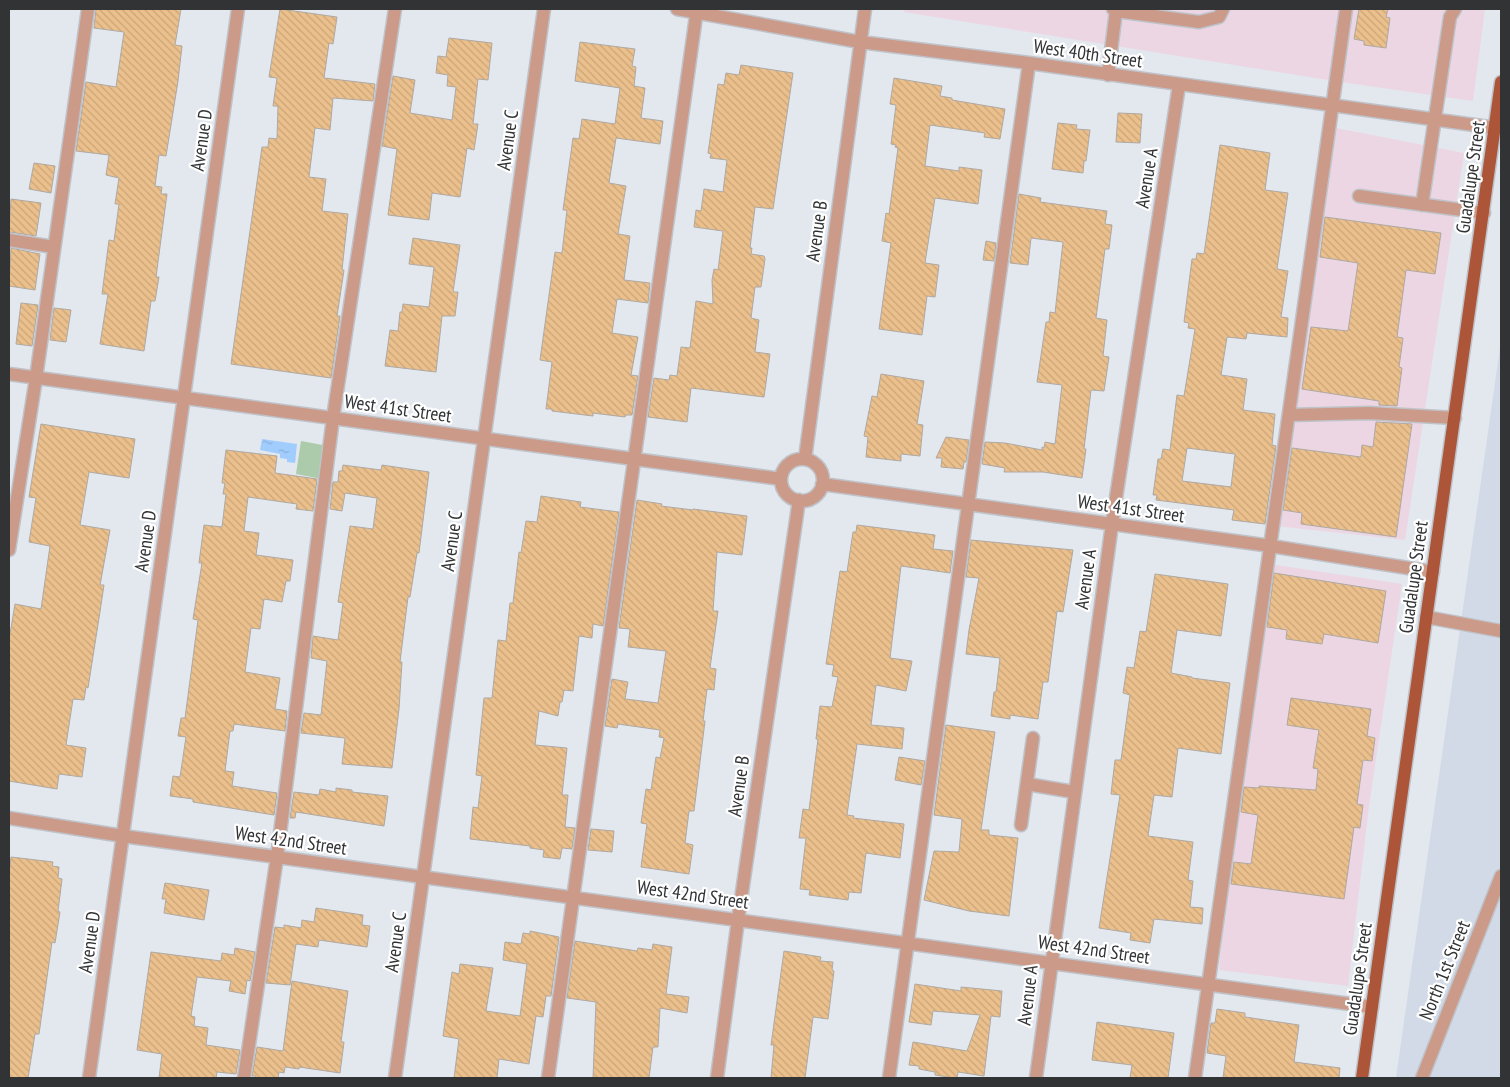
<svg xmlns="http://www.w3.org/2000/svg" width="1510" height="1087" viewBox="0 0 1510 1087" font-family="'PT Sans Narrow',sans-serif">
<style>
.commercial{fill:#ecd6e3}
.built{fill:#d1dae6}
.green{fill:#abcbaa}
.water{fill:url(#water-ripples)}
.building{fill:url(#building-back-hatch);stroke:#aea9a3;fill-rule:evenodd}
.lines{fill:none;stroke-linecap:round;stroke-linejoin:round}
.minor-casing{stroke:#bfc3c9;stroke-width:15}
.major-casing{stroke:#bfc3c9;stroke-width:15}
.minor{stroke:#cc9a89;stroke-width:12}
.major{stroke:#ac5538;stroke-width:12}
.labels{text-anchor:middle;stroke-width:4.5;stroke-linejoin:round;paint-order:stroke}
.street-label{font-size:19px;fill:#313335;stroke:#fff}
</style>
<defs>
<pattern id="water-ripples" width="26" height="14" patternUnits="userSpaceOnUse" patternTransform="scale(1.25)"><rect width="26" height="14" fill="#a0ccfe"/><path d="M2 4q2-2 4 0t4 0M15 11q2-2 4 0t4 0" fill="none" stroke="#8ab0da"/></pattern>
<pattern id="building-back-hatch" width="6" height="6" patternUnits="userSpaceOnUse" patternTransform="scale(1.25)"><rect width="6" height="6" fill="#ebc08c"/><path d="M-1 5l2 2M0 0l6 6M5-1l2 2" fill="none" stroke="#caa579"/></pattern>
</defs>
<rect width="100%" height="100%" fill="#e3e7ee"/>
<!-- commercial -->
<path class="commercial" d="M905,9H1485L1473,101L1341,82L904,12Z
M1336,128L1464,153L1405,540L1276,526Z
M1270,564L1402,584L1369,806L1348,986L1219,970L1226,888Z"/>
<!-- built -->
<path class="built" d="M1501,341V1078H1396Z"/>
<!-- green -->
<path class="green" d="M301,441L328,446L322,479L296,474Z"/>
<!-- water -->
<path class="water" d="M262,439L297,444L295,463L287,462V459L280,458V454L260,450Z"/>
<!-- building -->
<path class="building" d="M96,9H181L175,45L182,46L178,81L166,156L159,155L155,186L162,187L161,194H167L156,277H159L155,301H151L144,351L100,344L108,294H102L109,240L114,241L119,204H115L119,178L106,175L109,155L76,151L86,82L116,87L124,32L94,28Z
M280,9L337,17L333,44L329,43L324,78L375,84L373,101L333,98L330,130L315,128L309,177L326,179L322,211L348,214L342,270H344L337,316H340L331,378L231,364L262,147H268L269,138L277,139L278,106H273L277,78L269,77Z
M1359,9H1388L1386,17L1390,18L1386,48L1364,45V41L1354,39Z
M449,38L492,43L488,80L478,79L473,124H478L474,150L467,148L460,197L432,193L429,220L388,215L397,149L382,146L393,76L415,80L410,113L452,120L456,87L447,86L448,75L436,73L438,56L446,57Z
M580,42L635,49L632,66L636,67L634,86L645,88L641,118L663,121L660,144L616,138L609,183L626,186L618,234L630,236L624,280L650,283L648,303L617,299L612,333L638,337L631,375L638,376L632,415H626L625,417L593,413V416L552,411V409H546L552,362L540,360L555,252L562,253L567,210H563L573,138L579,139L582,119L615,124L620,88L575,81Z
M741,65L793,73L773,209L755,207L750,248H752L751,254L764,256L765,259L761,287H755L751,318L759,320L755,352L770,354L764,397L691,388L687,422L648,417L654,378L669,380L670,375L677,376L681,347L690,348L696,301L713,304L712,280L714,269L718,270L723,231L694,227L696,210L701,211L704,189L723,192L727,160L710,158L711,154L708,153L718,84L724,85L726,73L739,75Z
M894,78L942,86L940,96L952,98V100L1005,109L1000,139L984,137L985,133L930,125L925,166L959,171V167L982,170L978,204L935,198L925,263L939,265L935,297L927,296L922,335L879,329L891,243L882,241L886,213L889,214L898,148L895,147L896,145L891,144L896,105L890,104Z
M1118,113L1142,114L1140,143L1116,142Z
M1058,123L1077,125L1076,129L1090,130L1086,161H1084L1083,173L1052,169Z
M1220,145L1270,153L1265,190L1288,193L1277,269L1288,271L1281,317L1288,318L1287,337L1247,333L1246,339L1227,337L1221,375L1247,379L1243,410L1275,414L1272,445L1276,446L1265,524L1232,520L1234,510L1156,500L1157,495H1153L1158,459H1161L1163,449L1170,450L1177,395L1184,396L1195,329L1188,328L1189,323L1184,322L1192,259H1196L1197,253L1204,254ZM1187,448L1235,454L1231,487L1182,481Z
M34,163L55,166L51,193L29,189Z
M1019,194L1041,198L1040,202L1107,211L1105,224L1112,225L1109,249H1105L1096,318L1107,320L1103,356L1109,357L1104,391L1091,390L1084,449H1086L1082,478L1043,472H1004L1005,468L982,464L985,442L1005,443L1042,450V447L1044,448L1045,442L1055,444L1062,385L1037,382L1046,322H1049L1050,312L1055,313L1063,242L1031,238L1028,265L1010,263Z
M11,199L41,203L36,236L9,232Z
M1325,217L1441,233L1435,274L1406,270L1397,337L1403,338L1399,367L1402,368L1397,406L1379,405V401L1302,389L1311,327L1348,331L1358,263L1320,257Z
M413,238L460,245L453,292H458L455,316H442L436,372L385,366L390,330L398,331L400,312H402L403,304L429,307L434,267L409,264Z
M986,241L996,243L994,261L983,260Z
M11,248L40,254L35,290L9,286Z
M21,303L38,305L32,346L16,344Z
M54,308L71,310L66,342L50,340Z
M881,374L924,381L917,424L923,425L920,456L901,454V461L866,457L868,437L864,436L872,396L877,397Z
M1376,422L1412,424L1396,537L1301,524L1302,513L1283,510L1292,448L1361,457L1362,445L1373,447Z
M41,424L135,439L129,478L89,472L80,525L110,530L100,585H104L99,618L88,688L86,687L84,700L73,699L66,745L86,748L82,777L59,774L57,789L9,781V640L15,604L41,609L50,546L29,542L36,498L29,497Z
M946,437L969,440L966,462H964L963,469L941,467L942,458H936Z
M226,450L277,456L275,473L317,479L313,511L296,509L297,504L248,497L244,531L259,533L256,555L293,560L290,581H286L282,602L264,599L260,629L251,628L245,672L280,678L275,709L287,711L285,731L234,724L233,731H230L225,771L234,772L232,786L277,793L274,815L193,802V799L170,796L173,776L180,777L186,737L178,736L181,718H185L198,620L193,619L202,563H199L204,525L222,527L226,494H223L225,483H222Z
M343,465L381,470L382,465L429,472L419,553H417L410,597H408L400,662H402L399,709L392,768L342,764L345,738L301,733L304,713L321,715L327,661L311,658L313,636L338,640L343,603L338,602L350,526L373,529L377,498L345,493L342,511L330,509L333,482H338L339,471H342Z
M541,496L581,502L580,507L619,512L603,626L593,624L592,638L579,636L573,691L564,690L562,702H560L558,716L539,711L535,745L567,748L562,795H568L565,827L575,828L572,849L562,848L560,859L543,857L544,850L530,848V846L470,839L473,807L478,808L482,776L476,775L484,698H492L498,640L506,641L510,603H513L519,552L521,553L526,521L537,522Z
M637,500L662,504L661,506L693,510V509L747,516L742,555L717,552L713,611H718L710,668L716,669L714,690L707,689L703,721H705L694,811H689L685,843L693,845L689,874L641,867L647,824L641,823L646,789L651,790L656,757L660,758L664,738L659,737L660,730L618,724L617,728L605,726L612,679L628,682L625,699L658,703L666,651L628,647L630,629L619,628Z
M857,525L935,535L933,549L953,551L950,573L901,566L890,658L912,661L906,691L876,685L871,725L904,728L902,749L857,744L847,815L854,816L853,818L904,824L900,858L866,853L861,893L849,892L848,900L809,895L810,890L800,889L806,838H799L803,809L809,810L818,739H816L820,706L832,707L838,677L832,676L834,665L826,664L840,571L847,572L853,532H856Z
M971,540L1073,550L1063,612L1057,611L1048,682H1043L1038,719L1010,715V719L991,716L994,692H996L1000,658L966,654L969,630L979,578L966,577Z
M1274,573L1386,591L1378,643L1324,634L1322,644L1286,639L1287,630L1267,627Z
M1155,574L1228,584L1221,636L1177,630L1171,673L1192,677V678L1230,683L1221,754L1178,748L1172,797L1154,795L1148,836L1193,842L1188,880L1193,881L1190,907L1203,908L1202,924L1154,919L1150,943L1130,940L1131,933L1099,928L1120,795L1111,794L1115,760H1121L1130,695L1123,693L1127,667L1134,668L1140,631L1146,632Z
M1291,698L1371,709L1367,736L1375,738L1372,761L1363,760L1357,804L1363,805L1360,828L1354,827L1344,899L1231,884L1234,862L1251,864L1258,815L1241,812L1244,787L1259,788V786L1316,790L1318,769L1313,768L1319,730L1287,725Z
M946,725L995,732L981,830H989V835L1018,838L1009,916L969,911L924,900L934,851L959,852L962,819L934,815Z
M899,757L925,761L921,785L895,780Z
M336,788L352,790V792L388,796L384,826L296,812L295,818H290L294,792L319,795L320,789L336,792Z
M591,829L614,831L612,852L588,850Z
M11,857L53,862L52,866L59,867L58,878L62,879L58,911L60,912L55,943L52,942L39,1034H35L28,1078H9V875Z
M165,883L209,890L204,920L164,913L166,899H162Z
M316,908L363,915L362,925L370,926L367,947L319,940L318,947L296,944L290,985L266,983L275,927L284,928V925L301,928L302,920L314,922Z
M530,931L559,937L551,996H546L543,1017L536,1016L529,1064L499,1059L497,1078H454L459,1039L443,1036L452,972L459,974L460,964L493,968L486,1011L520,1016L527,964L503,960L505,942L521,944L523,933L530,934Z
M575,941L637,951L638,948L652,950L653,944L672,947L666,994L689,997L687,1013L660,1008L658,1047H653L649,1078H593L596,1002L567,998Z
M235,948L255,952L250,981L247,980L245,994L229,991L231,981L197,977L191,1016L195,1017L194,1026L208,1028L206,1045L240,1050L236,1074L217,1072L216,1078H159L162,1054L137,1050L151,952L221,961L222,953L234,955Z
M784,951L821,957L820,961L833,962L832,970L834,971L828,1019L813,1017L805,1078H771L774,1045H771Z
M292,981L348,991L341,1042H344L340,1073L299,1067V1069L285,1067L284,1073L279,1072L278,1078H255L256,1076H252L257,1047L283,1051Z
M915,984L961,991V987L1002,991L1000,1017L991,1016L984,1076L958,1072L957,1078H954L935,1075V1072L919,1069V1066L909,1065L913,1042L967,1051L980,1015L933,1011L931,1025L909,1022Z
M1217,1009L1245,1013V1017L1299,1025L1294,1062L1340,1068L1339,1078H1223L1226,1056L1207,1053L1211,1023H1215Z
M1097,1022L1174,1033L1168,1078H1130L1132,1065L1092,1060Z"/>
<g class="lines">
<defs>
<path id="minor" d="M677,9L860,42L1029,63L1496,128
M1113,9L1116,11L1199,22L1219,17L1223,9
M1108,75L1116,11
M1359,196L1484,213
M1422,205L1450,17L1455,9
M9,240L54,247
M9,374L781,479
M1289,415L1369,413L1455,418
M805,459L865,9
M781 480a21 21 0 1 1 42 0a21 21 0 1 1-42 0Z
M822,484L1271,546L1433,572
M9,550L36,378L88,9
M1426,617L1501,631
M1027,784L1074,792
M9,818L123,836L1372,1007
M1021,825L1033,738
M89,1078L238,9
M244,1078L277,857L333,418L395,9
M395,1078L544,9
M548,1078L697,9
M717,1078L738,920L799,500
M889,1078L1029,63
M1036,1078L1112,524L1179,85
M1195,1078L1346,9
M1422,1078L1501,876"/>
<path id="major" d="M1362,1078L1501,82"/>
</defs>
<!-- minor casing -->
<use href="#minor" class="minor-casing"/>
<!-- major casing -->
<use href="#major" class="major-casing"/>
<!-- minor -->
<use href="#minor" class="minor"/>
<!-- major -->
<use href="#major" class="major"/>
</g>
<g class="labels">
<!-- street labels -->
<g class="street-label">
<text transform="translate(1088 53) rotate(8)" y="7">West 40th Street</text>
<text transform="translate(201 140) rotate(-82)" y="7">Avenue D</text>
<text transform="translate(507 140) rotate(-82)" y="7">Avenue C</text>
<text transform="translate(1470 177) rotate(-82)" y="7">Guadalupe Street</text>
<text transform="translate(1146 178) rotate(-81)" y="7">Avenue A</text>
<text transform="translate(816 231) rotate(-82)" y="7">Avenue B</text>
<text transform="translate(398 408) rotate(8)" y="7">West 41st Street</text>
<text transform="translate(1131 508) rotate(8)" y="7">West 41st Street</text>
<text transform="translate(145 541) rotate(-82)" y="7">Avenue D</text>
<text transform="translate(451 541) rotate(-82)" y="7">Avenue C</text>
<text transform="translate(1413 577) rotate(-82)" y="7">Guadalupe Street</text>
<text transform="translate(1085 579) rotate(-82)" y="7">Avenue A</text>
<text transform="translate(738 786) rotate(-82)" y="7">Avenue B</text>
<text transform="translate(291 840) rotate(8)" y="7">West 42nd Street</text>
<text transform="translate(693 894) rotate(8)" y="7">West 42nd Street</text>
<text transform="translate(89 942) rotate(-82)" y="7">Avenue D</text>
<text transform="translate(395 942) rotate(-82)" y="7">Avenue C</text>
<text transform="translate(1094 949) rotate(8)" y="7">West 42nd Street</text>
<text transform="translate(1444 970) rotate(-68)" y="7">North 1st Street</text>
<text transform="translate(1357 979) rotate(-82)" y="7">Guadalupe Street</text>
<text transform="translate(1027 995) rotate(-83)" y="7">Avenue A</text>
</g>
</g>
<!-- border -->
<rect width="1510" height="1087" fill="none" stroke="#313335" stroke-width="20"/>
</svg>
